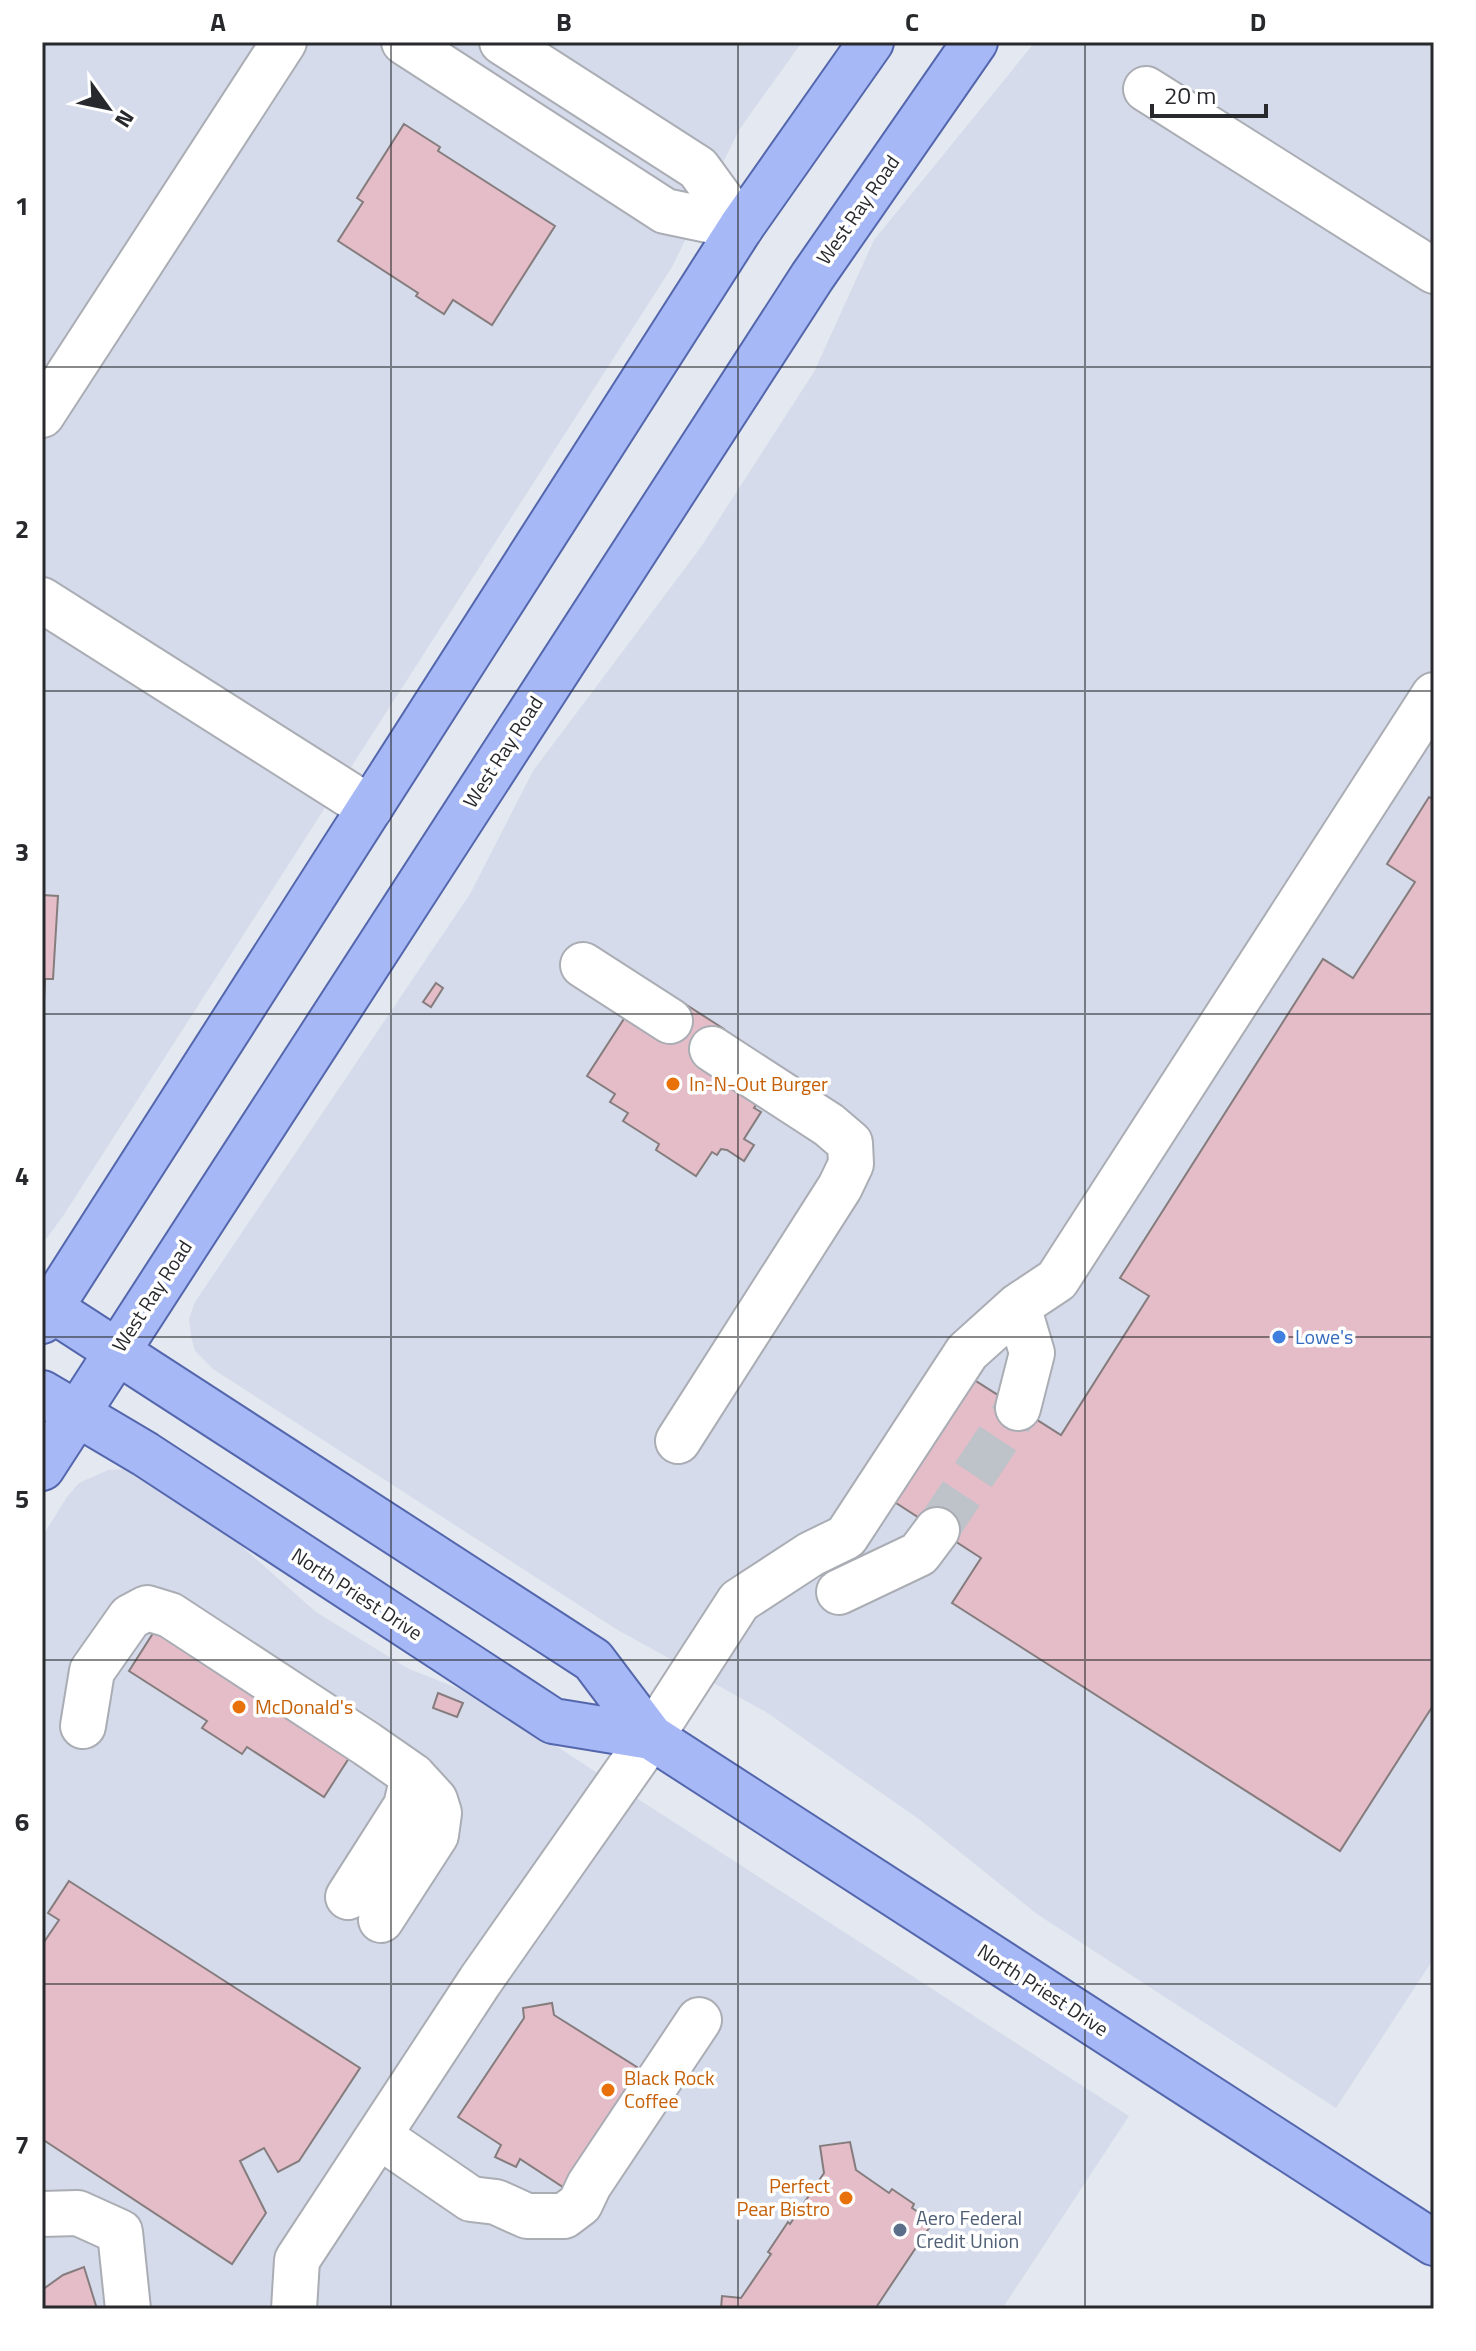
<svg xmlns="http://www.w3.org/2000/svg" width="1476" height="2351" viewBox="0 0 1476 2351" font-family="'Titillium Web',sans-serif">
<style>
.built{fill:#d5dbea}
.building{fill:#e4bdc8;stroke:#857c7e;stroke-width:2}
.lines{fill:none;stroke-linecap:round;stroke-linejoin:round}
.minor-tunnel{stroke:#bec2c9;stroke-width:44;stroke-dasharray:44 22;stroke-linecap:butt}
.minor-casing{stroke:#aaadb4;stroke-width:48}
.major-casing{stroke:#5467ac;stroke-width:48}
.minor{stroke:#fff;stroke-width:44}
.major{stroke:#a7b8f7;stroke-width:44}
.grid{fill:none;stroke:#28292c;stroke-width:2;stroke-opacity:0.55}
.food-dot{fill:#e8710a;stroke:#fff;stroke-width:3}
.shop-dot{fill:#3f7fe0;stroke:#fff;stroke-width:3}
.service-dot{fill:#5c6f8a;stroke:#fff;stroke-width:3}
.labels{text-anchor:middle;stroke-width:7;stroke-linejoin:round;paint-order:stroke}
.street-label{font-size:20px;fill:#28292c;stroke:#fff}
.food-label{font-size:20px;fill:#c56008;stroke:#fff;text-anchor:start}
.shop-label{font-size:20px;fill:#366cbe;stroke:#fff;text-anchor:start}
.service-label{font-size:20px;fill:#4e5e75;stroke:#fff;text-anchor:start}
.neatline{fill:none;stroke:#28292c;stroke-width:3}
.grid-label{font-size:26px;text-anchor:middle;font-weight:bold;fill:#28292c}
</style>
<rect width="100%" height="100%" fill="#e4e8f0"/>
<!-- built -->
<path class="built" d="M42,42H802L739,130L672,267L63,1216L47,1238L42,1240Z
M1035,42H1434V1958L1336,2108L1037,1914L920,1820L766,1712L616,1629L213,1369L195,1351L191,1336L189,1319L195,1302L470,894L533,771L701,547L814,372L874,240Z
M125,1469L145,1478L214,1522L316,1612L409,1669L480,1697L1129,2116L1002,2309H42V1537L67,1497L79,1483L108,1470Z"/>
<!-- building -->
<path class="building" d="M404,124L440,147L438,151L555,226L492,325L453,300L444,314L416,296L418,293L338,241L363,202L357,198Z
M1429,797L1434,800V1704L1340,1851L952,1603L981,1558L893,1501L971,1378L1061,1435L1149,1296L1120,1278L1323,959L1353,978L1415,882L1387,864Z
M42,895L58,896L53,979H45L44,1002Z
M436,983L443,988L431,1007L423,1002Z
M682,1002L724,1029L702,1064L758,1102L754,1108L761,1112L744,1139L754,1145L744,1161L727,1150L721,1149L717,1155L712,1152L696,1176L656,1150L659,1144L623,1121L628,1113L610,1102L615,1094L587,1076L629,1011L664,1030Z
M164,1616L358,1744L324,1797L247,1747L242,1754L202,1728L207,1721L129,1671Z
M438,1693L463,1703L457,1717L433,1708Z
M69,1881L360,2068L299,2161L278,2172L264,2148L240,2161L266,2213L232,2264L42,2139V1941L44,1942L59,1920L48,1913Z
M552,2003L554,2015L648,2074L572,2193L520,2159L516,2167L495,2157L501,2145L458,2117L524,2018L523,2008Z
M850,2142L856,2170L889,2193L892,2189L914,2204L912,2208L933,2222L875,2309H721L722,2296L741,2298L771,2254L768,2252L788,2222L790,2224L824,2173L820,2146Z
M84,2267L97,2309H42V2290L63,2275Z"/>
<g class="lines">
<!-- minor-tunnel -->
<path class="minor-tunnel" d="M937,1530L1018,1408"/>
<defs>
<path id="minor" d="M404,42L665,211L741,227
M502,42L698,168L741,227
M1146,89L1434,271
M42,415L284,42
M42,600L370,808
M583,965L670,1021
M1018,1306L1032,1353L1018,1408
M678,1441L840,1187L851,1164L850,1143L829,1125L712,1049
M839,1592L919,1554L937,1530
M83,1726L92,1671L130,1617L147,1608L170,1615L367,1744L413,1776L435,1800L439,1813L436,1835L381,1920
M348,1897L406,1806L413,1776
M379,2136L471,2199L496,2202L527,2216H564L580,2204L589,2185L699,2020
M42,2214L78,2213L120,2232L128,2309
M294,2309L297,2260L480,1981L651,1737L739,1601L811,1554L846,1537L967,1352L1018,1306L1057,1280L1434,695"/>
<path id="major" d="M42,1303L593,1660L651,1737L1434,2243
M42,1321L741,227L871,42
M42,1393L145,1454L553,1721L651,1737
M42,1468L812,277L975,42"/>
</defs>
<!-- minor casing -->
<use href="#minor" class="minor-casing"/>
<!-- major casing -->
<use href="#major" class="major-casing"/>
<!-- minor -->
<use href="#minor" class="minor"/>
<!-- major -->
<use href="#major" class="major"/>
</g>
<!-- grid -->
<path class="grid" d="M391,42V2309M738,42V2309M1085,42V2309M42,367H1434M42,691H1434M42,1014H1434M42,1337H1434M42,1660H1434M42,1984H1434"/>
<!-- markers -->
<g class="food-dot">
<circle cx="673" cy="1084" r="8"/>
<circle cx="239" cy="1707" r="8"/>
<circle cx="608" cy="2090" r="8"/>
<circle cx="846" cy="2198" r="8"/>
</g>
<circle class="shop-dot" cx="1279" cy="1337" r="8"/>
<circle class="service-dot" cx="900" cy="2230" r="8"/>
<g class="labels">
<!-- street labels -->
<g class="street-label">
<text transform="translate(858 210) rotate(-55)" y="7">West Ray Road</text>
<text transform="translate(503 752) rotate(-57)" y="7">West Ray Road</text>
<text transform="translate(152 1296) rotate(-57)" y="7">West Ray Road</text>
<text transform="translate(357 1594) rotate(33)" y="7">North Priest Drive</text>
<text transform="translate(1043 1990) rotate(33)" y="7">North Priest Drive</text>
</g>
<!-- food labels -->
<g class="food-label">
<text x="689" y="1091">In-N-Out Burger</text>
<text x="255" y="1714">McDonald's</text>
<text x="624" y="2085">Black Rock<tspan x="624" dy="23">Coffee</tspan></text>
<text x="830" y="2193" text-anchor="end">Perfect<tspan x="830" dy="23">Pear Bistro</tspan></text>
</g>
<!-- shop labels -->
<g class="shop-label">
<text x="1295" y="1344">Lowe's</text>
</g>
<!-- service labels -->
<g class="service-label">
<text x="916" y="2225">Aero Federal<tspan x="916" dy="23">Credit Union</tspan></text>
</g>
</g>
<!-- border -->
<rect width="1476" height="2351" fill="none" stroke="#ffffff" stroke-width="88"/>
<!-- north arrow -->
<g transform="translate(108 108) rotate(123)" stroke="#ffffff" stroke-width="6" paint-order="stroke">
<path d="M0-6L14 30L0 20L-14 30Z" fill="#28292c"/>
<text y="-12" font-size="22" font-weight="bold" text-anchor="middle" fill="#28292c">N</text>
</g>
<!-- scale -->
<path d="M1152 104v12h114v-12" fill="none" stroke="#28292c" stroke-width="4"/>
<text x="1164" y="104" font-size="24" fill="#28292c" stroke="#ffffff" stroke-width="6" paint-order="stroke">20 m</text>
<rect x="44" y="44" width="1388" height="2263" class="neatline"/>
<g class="grid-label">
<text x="218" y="31">A</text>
<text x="564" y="31">B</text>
<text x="912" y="31">C</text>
<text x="1258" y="31">D</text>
<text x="22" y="215">1</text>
<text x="22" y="538">2</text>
<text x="22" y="861">3</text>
<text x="22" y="1185">4</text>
<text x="22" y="1508">5</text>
<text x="22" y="1831">6</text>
<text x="22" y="2154">7</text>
</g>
</svg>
